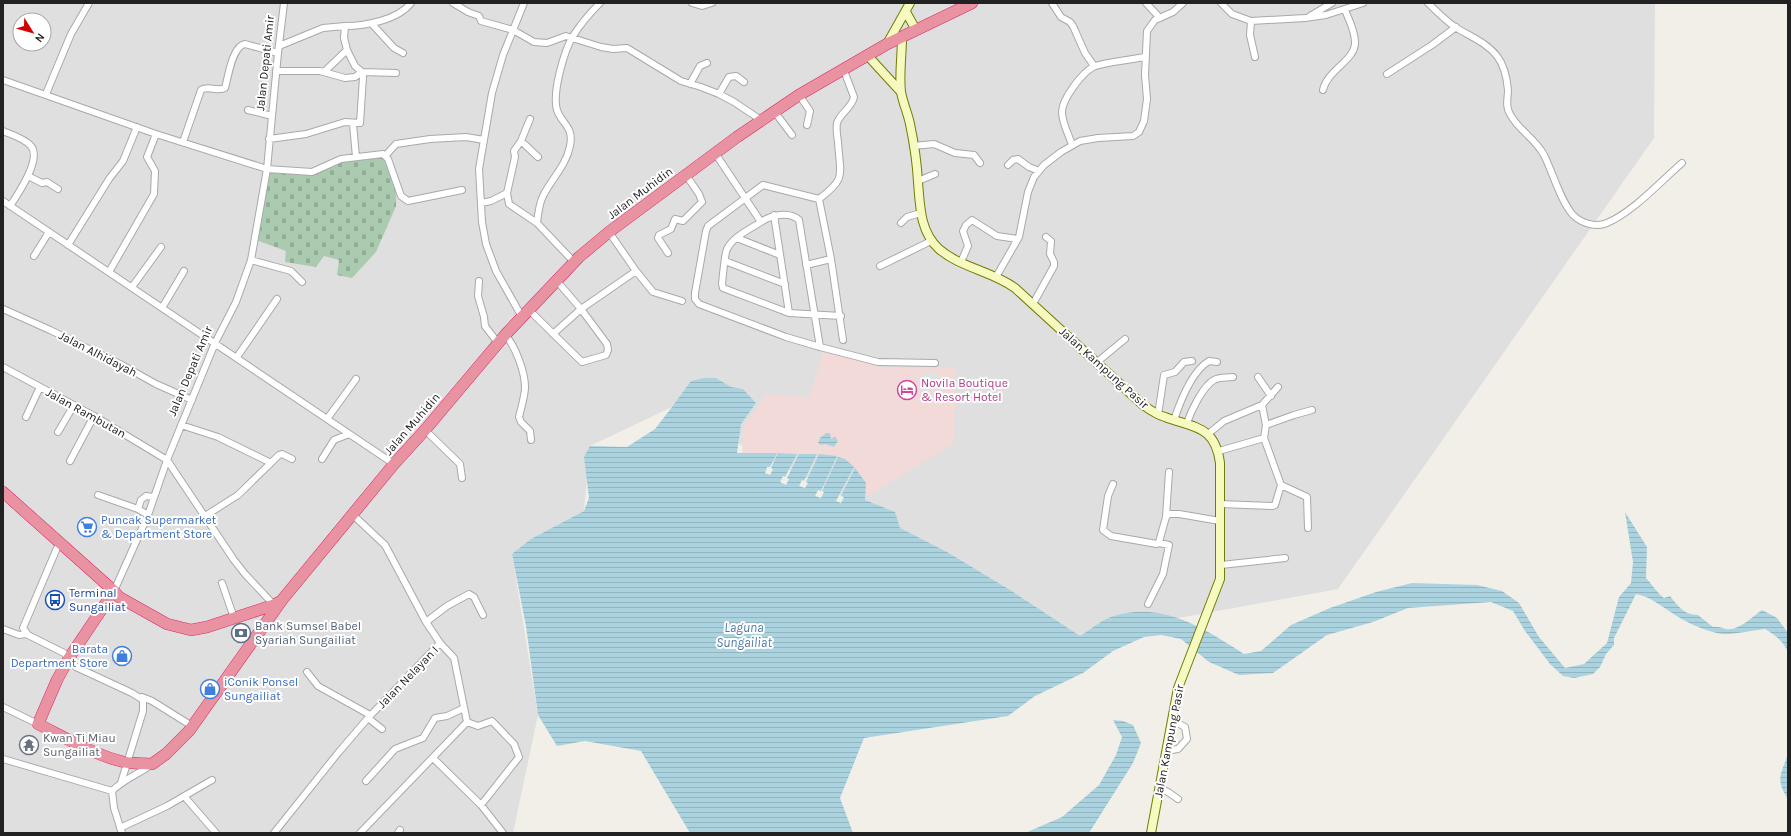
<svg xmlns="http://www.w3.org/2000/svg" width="1791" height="836" viewBox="0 0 1791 836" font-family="Karla,sans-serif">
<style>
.residential{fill:#e0dfdf;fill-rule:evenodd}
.commercial{fill:#f2dad9}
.cemetery{fill:url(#cemetery-stones)}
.parking{fill:#e2e2e2}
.water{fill:url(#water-rules)}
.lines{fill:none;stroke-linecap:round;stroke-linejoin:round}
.street-casing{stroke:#a9a9a9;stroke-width:8}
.secondary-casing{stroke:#707d05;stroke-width:10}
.highway-casing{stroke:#dc2a67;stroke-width:12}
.street{stroke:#fff;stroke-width:6}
.secondary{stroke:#f7fabf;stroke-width:8}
.highway{stroke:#e892a2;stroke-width:11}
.labels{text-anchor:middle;stroke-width:4;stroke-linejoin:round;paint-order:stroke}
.street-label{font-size:12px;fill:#222;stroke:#fff}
.hotel-label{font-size:12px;fill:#b23c85;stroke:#fff;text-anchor:start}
.shop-label{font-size:12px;fill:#366cbe;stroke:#fff;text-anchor:start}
.transit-label{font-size:12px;fill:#164399;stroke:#fff;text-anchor:start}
.service-label{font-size:12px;fill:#4e5e75;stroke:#fff;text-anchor:start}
.worship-label{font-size:12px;fill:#5b616d;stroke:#fff;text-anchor:start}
.water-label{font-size:13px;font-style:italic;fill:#4a7aab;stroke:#fff}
</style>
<defs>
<pattern id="cemetery-stones" width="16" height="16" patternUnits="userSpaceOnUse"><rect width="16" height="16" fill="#aacbaf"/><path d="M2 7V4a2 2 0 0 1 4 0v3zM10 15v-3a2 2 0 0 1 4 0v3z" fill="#92ae96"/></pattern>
<pattern id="water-rules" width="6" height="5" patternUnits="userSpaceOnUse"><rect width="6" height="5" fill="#aad3df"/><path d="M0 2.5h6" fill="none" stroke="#92b5bf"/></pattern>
</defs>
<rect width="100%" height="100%" fill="#f2efe9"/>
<!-- residential -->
<path class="residential" d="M3,3H1655L1654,138L1338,589L1080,636L900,528L844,497L756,453L672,407L590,446L584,511L512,554L538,715L513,833H3ZM20,20H44V44H20Z"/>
<!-- commercial -->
<path class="commercial" d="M824,350L880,367L956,368L954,443L865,498L866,482L855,468L841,457L817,454L742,453L744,426L767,394L809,397Z"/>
<!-- cemetery -->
<path class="cemetery" d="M383,154L396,181V206L376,252L352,278L337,275L339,260L324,256L316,267L285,262L286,251L256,240L267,172H310L341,159Z"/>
<!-- parking -->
<path class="parking" d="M933,372L939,373L937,379L943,388V394L935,385L925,396L917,387L927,380L919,373Z"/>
<!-- water -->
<path class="water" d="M704,378H716L731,387L743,389L756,403L741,424L737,453H777L770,467H767L765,473L770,475L773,469L771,468L778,453L797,454L785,477L783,476L780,482L786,485L789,479L787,478L799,454H817L804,481L802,480L799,486L805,488L808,483L806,482L819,454L837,456L821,491L818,490L815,496L821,498L824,492L822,491L838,457L845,459L854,467L836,501L841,503L844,497L841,496L855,468L866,483L865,500L895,512L900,528L947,552L1010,590L1080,636C1090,630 1100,621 1111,617C1162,600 1203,628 1244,654L1261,651L1291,625L1330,608L1376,592L1412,583L1477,585L1502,591L1519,603L1539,637L1565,668L1584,664L1607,643L1619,597L1631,583L1633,562L1625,512L1647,547L1646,578C1652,584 1657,593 1664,598L1670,596C1678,606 1684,615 1698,615L1713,627C1719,626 1721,628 1726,629C1739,631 1752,617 1762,610L1777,618L1788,633V652C1783,641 1775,635 1765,629C1754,630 1731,635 1722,634C1703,631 1684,621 1669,611C1657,603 1650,597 1636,594L1614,638V645L1606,654L1600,667L1593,674L1574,678L1563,676L1550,664L1525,631L1513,611L1491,602L1408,608L1373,622L1327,635L1273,673L1239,675L1209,662L1181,639L1161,635L1144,637L1113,651L1083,673L1035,696L1008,716L864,738L840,798L853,833H690L641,751L585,741L557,746L538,715L526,626L512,554L531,539L584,511L589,498L584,457L590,446L627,447L655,429L672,407L691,381Z
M826,433H830L831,439L835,437L838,441L834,447L825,444L821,445L818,443L820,438Z
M1113,720L1123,721L1133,725L1141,743L1133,763L1089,833H1025L1062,817L1099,785L1116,755L1122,737Z
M1788,754V799C1775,779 1781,775 1788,754Z"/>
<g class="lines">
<defs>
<path id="street" d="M453,3L468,12L479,16L481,21L513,30L534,42L547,43L566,36L601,47L613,49L627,48L681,81L701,87L719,94L734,102L761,120
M692,3L702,6L712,3
M1052,3L1061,17L1070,22L1073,26L1085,53L1094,66
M1146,3L1160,18
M1221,3L1232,14L1251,21L1305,18L1326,15L1363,3
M1428,3C1436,11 1445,20 1455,27C1469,36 1486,42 1497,56C1504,65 1507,79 1508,90C1508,98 1505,106 1510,114C1518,130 1535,138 1544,155C1553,173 1560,200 1573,215C1581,223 1596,228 1607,223C1633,212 1660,182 1682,163
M1310,16L1332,3
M1251,21L1250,35L1255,57
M372,24L394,48L403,53
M279,46L323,28L345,26
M276,71H320L345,78L355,77L362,72L396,73
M324,72L347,50L344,38L345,26C365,26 398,20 411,3
M1387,74L1432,45L1456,27
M3,80L156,134L267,169L312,172L341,159L383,154L388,159L401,196L408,201L462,190
M690,84L700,66L707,63
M1323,90C1327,70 1356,60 1355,42C1355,31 1349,20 1345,10
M46,94L71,34L89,3
M719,94L729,77L736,76L744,82
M799,95L810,111L807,125
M248,110L272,116
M774,111L792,135
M530,119L521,141L514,151L515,157L507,193L509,204L537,223L574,262
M353,124L356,157
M3,131C12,135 24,138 31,146C42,159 18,194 10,206
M269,139L306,134L345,122L360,123L363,77L362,72L355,66L347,50
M521,141L538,157
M183,142L201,90C208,85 217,92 225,88C228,78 232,46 245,44L278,53
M1072,145C1069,135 1062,123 1062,112C1062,99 1082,73 1093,67C1100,63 1135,59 1145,57
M913,146L934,144L955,153L974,155L980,163
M715,153L761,222C771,215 789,211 799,220L820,347
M386,155L396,144L430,139L466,137L484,140
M1008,165L1013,160L1018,159L1029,167L1039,171
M28,176L42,183L47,182L58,189
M918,181L935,174
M819,199C847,178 840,175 838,142C837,136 836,129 837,123C840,113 852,108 854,97L843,68
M3,201L394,464
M481,203L491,201L507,193
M774,215L789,313
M761,222C750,229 730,238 726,252C724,262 723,274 722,284L723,288L789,313L841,316
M537,223C538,214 539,204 543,196C552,178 566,166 570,146C574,126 562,125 557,110C552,93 564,51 573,36C580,25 591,12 600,3
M901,223L907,217L921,213
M737,238L780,255
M68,245L109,179L123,161L137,127
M668,253L658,238L659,235L671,229L675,219L683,221L702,202L699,194L686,175
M34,256L49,232
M251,260L291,271L302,282
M725,261L785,284
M961,262L968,246L963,231L966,225L972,220L997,236L1018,239
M806,265L831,259
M880,266L931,241
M636,271L653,292L682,301
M109,272L154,194L155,171L147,157L156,134
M996,277L1019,237L1028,192L1034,177L1044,165L1061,152L1080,141L1098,138L1133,136L1139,132L1144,121L1147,99L1145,75L1147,31L1155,20L1173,12L1183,3
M479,281L478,296L484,317L485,326L498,343
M132,287L161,247
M1033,304L1054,266V262L1050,254L1051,241L1046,237
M162,308L184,271
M3,309L50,330L122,365L156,384L192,400
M528,309L582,362L606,355L608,350L607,344L581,309L636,271L609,232
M522,317L496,271L486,244L482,222L479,169L492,93L503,55L524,3
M553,334L581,309L556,280
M505,335C515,345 525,372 525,387C525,396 521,408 519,417L521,422L530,431L531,440
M843,340L831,259L819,199L763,185L708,226L706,231L695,293V299L699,304L786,337L820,347L878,362L935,363
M237,357L277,299
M1096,363L1125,339
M3,367L94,416L167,460L234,560L245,574L274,605
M1258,377L1271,396
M1262,405L1266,425L1264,438L1281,485L1307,497L1308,528
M1158,415L1164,375L1175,372L1184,362L1192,361
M26,417L40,387
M327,419L356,379
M1174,420C1180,402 1192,371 1209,361L1217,362
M1187,423C1191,411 1203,386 1214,380C1219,377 1227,378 1233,377
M181,425L218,437L271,463
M1266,425L1294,415L1312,410
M425,430L460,464L462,478
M58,432L74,405
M1208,434L1224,421L1262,405L1278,387
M1219,451L1264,438
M322,459L334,440L349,434
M70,461L94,416
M1113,484L1108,496L1103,530L1111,536L1157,544L1159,542L1166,517L1169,472
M98,495L138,509L148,515
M1220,504L1273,506L1275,505L1281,485
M138,509L141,500L146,496L153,497
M205,516L238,495L279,455L282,454L292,459
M1166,517L1168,514H1179L1220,521
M57,548L23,628L28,635L64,653L76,667L132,693L143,700V711L121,783
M1221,565L1285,558
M222,583L234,618
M114,591L148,515L167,460L215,343L236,302L251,260L267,169L278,53L284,3
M1148,604L1163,574L1169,545L1159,543
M426,622L447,606L469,594L474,597L483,615
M3,629L19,635L26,634
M307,672L318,686L370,715
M142,697L152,701L192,726
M3,707L38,724
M368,718L382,729
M467,722L478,726L492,721L514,744L519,757L481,805
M1166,751L1178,749L1187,739L1185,727L1172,720
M433,758L481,805L503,833
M3,759L112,791
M366,781L395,749L423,738L435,718L447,716L464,708
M1159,788L1168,792L1178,799
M112,791C124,779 139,774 152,764
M112,791L114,808L122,833
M184,796L216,833
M120,828L167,806L212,780
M274,833L338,753L368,718L440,643L426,622L385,545L352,514
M360,833L467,722L454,658L440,643
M398,833L400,830"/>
<path id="secondary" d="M906,12L916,30
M902,37C902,55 899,74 901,92C903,103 908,114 910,124C914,143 917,163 918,182C920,206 920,232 939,249C961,268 992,271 1015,288L1143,405C1150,410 1157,415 1165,417C1194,428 1215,425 1220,463V579L1178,688L1151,833
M887,44L910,3
M868,56L901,92"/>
<path id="highway" d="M3,492L114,591L119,597L167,624L191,630L207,627L274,605L281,601
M114,591L69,658L57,680L38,724C66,738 94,755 124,762C133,764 143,763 152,764L166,754L189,731L282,600L394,464L425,430L505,335L579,257L609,232L737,137L799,95L887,44L972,3"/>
</defs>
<!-- street casing -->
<use href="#street" class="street-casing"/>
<!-- secondary casing -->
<use href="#secondary" class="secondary-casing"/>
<!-- highway casing -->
<use href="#highway" class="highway-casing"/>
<!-- street -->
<use href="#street" class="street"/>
<!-- secondary -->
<use href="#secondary" class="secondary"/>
<!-- highway -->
<use href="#highway" class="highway"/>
</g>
<!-- icons -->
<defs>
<symbol id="hotel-ring" viewBox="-11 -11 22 22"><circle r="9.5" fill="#fff" stroke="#d1479c" stroke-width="1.5"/><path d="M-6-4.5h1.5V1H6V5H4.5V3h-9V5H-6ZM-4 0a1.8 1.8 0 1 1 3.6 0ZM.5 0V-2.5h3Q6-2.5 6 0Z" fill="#d1479c"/></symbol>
<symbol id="supermarket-ring" viewBox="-11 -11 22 22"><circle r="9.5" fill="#fff" stroke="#3f7fe0" stroke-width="1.5"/><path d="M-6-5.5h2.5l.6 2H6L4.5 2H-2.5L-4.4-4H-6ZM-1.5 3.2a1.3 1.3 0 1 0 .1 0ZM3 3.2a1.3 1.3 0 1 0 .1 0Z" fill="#3f7fe0"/></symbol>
<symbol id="bus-ring" viewBox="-11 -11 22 22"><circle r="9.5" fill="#fff" stroke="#1a4fb4" stroke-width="1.5"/><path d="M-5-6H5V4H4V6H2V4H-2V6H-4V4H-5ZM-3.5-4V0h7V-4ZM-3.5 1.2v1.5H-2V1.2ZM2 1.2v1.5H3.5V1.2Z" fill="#1a4fb4"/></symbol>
<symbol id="bank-ring" viewBox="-11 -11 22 22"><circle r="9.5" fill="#fff" stroke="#5c6f8a" stroke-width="1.5"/><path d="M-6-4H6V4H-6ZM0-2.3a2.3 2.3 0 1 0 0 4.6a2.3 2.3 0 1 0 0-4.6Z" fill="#5c6f8a"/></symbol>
<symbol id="shop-ring" viewBox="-11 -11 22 22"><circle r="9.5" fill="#fff" stroke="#3f7fe0" stroke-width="1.5"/><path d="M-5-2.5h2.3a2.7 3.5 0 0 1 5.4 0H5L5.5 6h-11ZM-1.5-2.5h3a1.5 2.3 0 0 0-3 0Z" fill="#3f7fe0"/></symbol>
<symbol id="temple-ring" viewBox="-11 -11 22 22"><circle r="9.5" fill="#fff" stroke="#6b7280" stroke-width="1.5"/><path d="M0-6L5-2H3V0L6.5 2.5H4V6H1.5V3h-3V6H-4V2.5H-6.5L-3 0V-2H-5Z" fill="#6b7280"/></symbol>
</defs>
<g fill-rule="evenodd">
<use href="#hotel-ring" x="896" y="379" width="22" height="22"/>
<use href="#supermarket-ring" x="76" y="516" width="22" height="22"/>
<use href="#bus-ring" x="44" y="589" width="22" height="22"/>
<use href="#bank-ring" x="230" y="622" width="22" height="22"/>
<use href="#shop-ring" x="111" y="645" width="22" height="22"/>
<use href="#shop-ring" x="199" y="678" width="22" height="22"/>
<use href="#temple-ring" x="18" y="734" width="22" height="22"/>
</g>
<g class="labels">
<!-- street labels -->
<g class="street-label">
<text transform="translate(265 63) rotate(-84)" y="4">Jalan Depati Amir</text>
<text transform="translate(640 193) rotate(-37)" y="4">Jalan Muhidin</text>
<text transform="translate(98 354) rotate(27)" y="4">Jalan Alhidayah</text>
<text transform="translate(1104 368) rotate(42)" y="4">Jalan Kampung Pasir</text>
<text transform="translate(190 371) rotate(-67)" y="4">Jalan Depati Amir</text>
<text transform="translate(86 413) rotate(29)" y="4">Jalan Rambutan</text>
<text transform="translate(412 424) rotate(-49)" y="4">Jalan Muhidin</text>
<text transform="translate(408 677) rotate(-46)" y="4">Jalan Nelayan I</text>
<text transform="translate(1169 741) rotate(-79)" y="4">Jalan Kampung Pasir</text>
</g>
<!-- hotel labels -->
<g class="hotel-label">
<text x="921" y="387">Novila Boutique<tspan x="921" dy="14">&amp; Resort Hotel</tspan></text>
</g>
<!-- shop labels -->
<g class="shop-label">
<text x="101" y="524">Puncak Supermarket<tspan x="101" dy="14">&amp; Department Store</tspan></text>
<text x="108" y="653" text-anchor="end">Barata<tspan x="108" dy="14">Department Store</tspan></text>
<text x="224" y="686">iConik Ponsel<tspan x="224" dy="14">Sungailiat</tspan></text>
</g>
<!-- transit labels -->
<g class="transit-label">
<text x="69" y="597">Terminal<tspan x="69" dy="14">Sungailiat</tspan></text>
</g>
<!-- service labels -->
<g class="service-label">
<text x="255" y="630">Bank Sumsel Babel<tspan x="255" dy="14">Syariah Sungailiat</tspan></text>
</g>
<!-- worship labels -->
<g class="worship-label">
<text x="43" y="742">Kwan Ti Miau<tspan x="43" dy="14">Sungailiat</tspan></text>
</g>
<!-- water labels -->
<g class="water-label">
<text x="744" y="632">Laguna<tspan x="744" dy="15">Sungailiat</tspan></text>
</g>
</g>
<!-- border -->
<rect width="1791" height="836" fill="none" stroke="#222222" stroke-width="8"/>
<!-- north arrow -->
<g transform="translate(32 32) rotate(127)"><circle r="19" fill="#ffffff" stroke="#a7a7a7"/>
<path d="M0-3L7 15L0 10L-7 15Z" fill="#d40000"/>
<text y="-6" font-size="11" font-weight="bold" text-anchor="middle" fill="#222222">N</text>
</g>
</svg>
